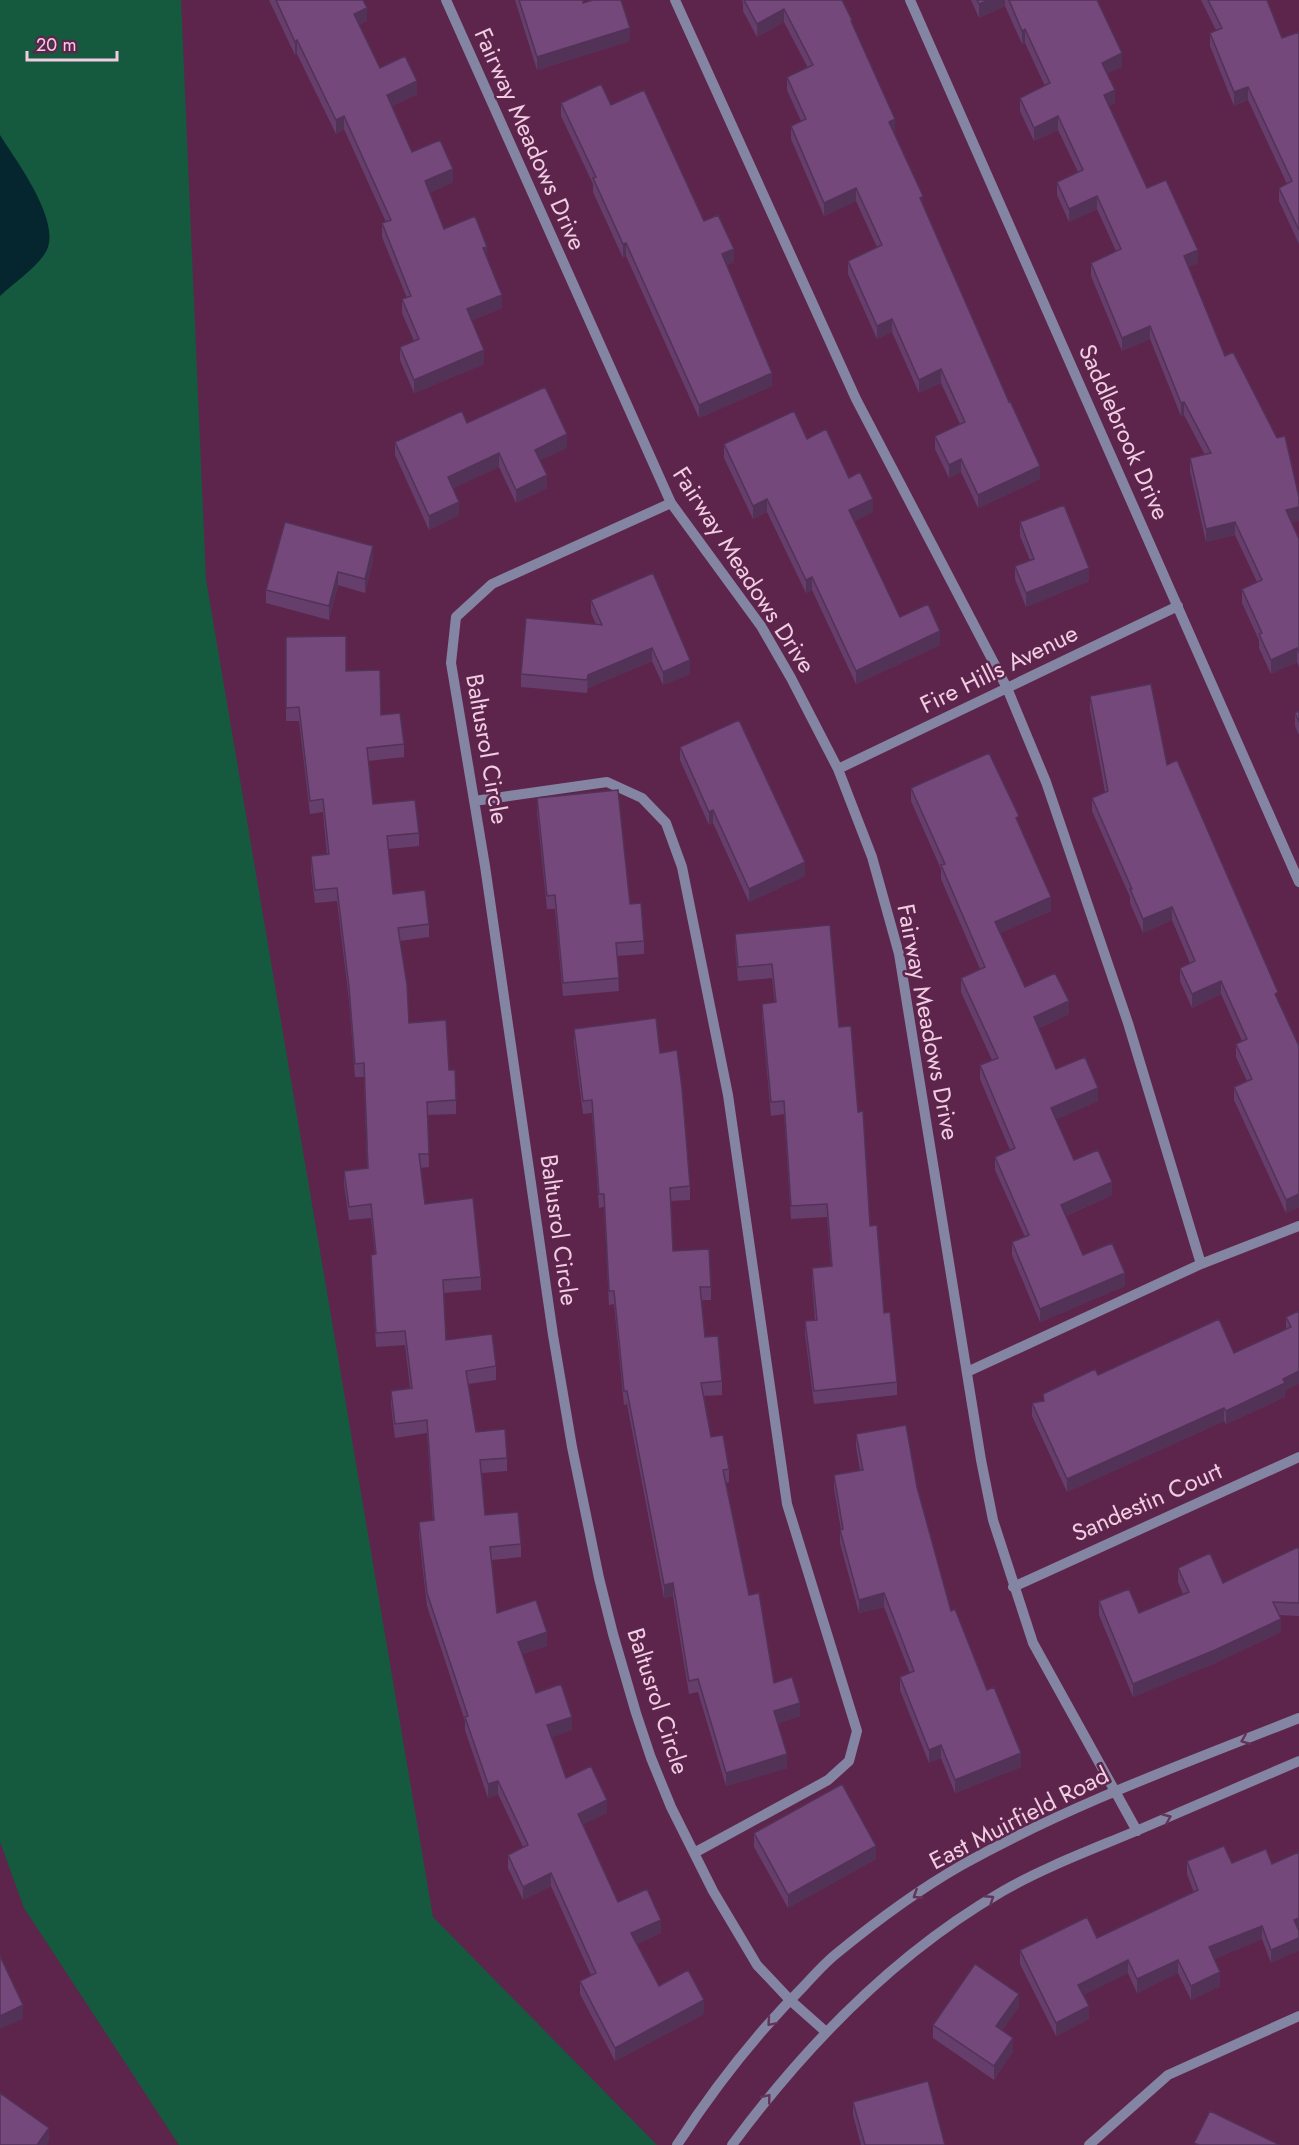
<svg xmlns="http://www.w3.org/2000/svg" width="1299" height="2145" viewBox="0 0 1299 2145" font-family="Jost,sans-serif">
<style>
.green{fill:#15593e}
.water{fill:#05262f}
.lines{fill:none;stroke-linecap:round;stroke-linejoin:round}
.minor{stroke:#8385a2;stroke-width:10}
.wall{fill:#653e6b}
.shaded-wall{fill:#523257}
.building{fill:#75487c;stroke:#523257;stroke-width:1.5}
.oneway{stroke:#643359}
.labels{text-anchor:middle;stroke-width:5;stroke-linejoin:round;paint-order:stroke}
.street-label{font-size:24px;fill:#f0cde2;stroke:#5e254c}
</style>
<rect width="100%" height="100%" fill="#5e254c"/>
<!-- green -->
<path class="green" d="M0,0H181L206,579L433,1917L657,2145H179L24,1908L0,1842Z"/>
<!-- water -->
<path class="water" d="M0,135C16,161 66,226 44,255C34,269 13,284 0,296Z"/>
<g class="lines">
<!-- minor -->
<path class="minor" d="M446,0L671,503L761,626L791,678L838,769L872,857L899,954L981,1460L993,1520L1033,1643L1137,1831
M675,0L856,399L1007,688L1046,782L1128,1023L1201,1264L967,1372
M910,0L1299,882
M671,503L492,584L456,617L451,663L485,866L553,1335L572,1447L599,1578L613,1634L636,1713L651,1758L671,1807L713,1891L757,1965L790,2000L826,2032
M838,769L1178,606
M474,801L607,782L642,798L666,823L682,867L728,1095L787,1504L857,1731L849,1761L828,1780L694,1853
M1201,1264L1299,1226
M1013,1587L1299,1457
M677,2145C714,2088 756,2034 804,1986C814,1975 825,1963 836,1954C875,1922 918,1890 962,1865C1069,1805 1186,1763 1299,1718
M732,2145C806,2045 894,1954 1003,1891C1045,1867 1091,1850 1136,1831C1190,1808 1245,1784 1299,1761
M1089,2145L1168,2075L1299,2016"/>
</g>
<!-- wall -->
<path class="wall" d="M269,0H363L367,21L359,25L380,68L417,94L392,106L412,152L453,182L429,193L444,229L487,259L502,308L472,320L484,364L414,393L400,360V347L414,341L402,313V299L407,298L382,237V223L386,222L344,129L336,134L297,54L295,55Z
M515,0H583V3L630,41L537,70Z
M742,0H842L852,24L923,206L1040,479L978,508L961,472L949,478L935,449V436L960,424L941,383L919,393L892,332L877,339L848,274V261L877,247L856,201L824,216L791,139V126L801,121L787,90V77L808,68L784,22L757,37L743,11V3Z
M971,0H1097L1122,67L1107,73L1115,103L1109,106L1147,188L1198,263L1188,267L1225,356L1299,497V521L1291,522L1299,539V667L1297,662L1271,674L1259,648V640L1242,603V589L1257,582L1235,535L1206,542L1190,471V458L1205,455L1184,415L1181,416L1150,339L1122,351L1091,276V263L1116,251L1097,209L1069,222L1057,195V182L1078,172L1058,130L1034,141L1020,111V98L1045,86L1025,43L1022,44L1005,6L979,18Z
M1201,0H1267L1282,38L1299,32V244L1279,201V188L1287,184L1248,100L1234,106L1210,46V33L1216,30Z
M561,103L611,105L704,221L734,262L727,265L772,386L699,418L626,256L623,258L593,192V184L561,116Z
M467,423L567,448L540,460L547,488L516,503L499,467L453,488L459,515L429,530L395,455V442Z
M807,439L849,478L873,512L854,521L900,617L940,645L856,684L812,590L806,593L767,512L753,519L724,458V444Z
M1020,522L1089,581L1026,607L1015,579V566L1030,560L1020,536Z
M373,560L365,593L338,585L329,620L266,603V590Z
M591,600L690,674L663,685L652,661L588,688L587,693L521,687V674L596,624L591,613Z
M286,637L346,671L404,744V757L368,761L373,804L419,833V846L388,849L393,894L429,924V937L400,941L409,1023L449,1070L456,1100V1114L428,1115L429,1167L420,1168L425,1204L481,1277V1290L443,1293L446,1340L496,1366V1380L468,1384L476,1432L507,1458V1471L482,1473L485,1515L521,1544V1557L492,1560L497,1613L547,1646L522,1654L536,1693L572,1730L552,1737L566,1778L607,1813L583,1824L618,1902L661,1933L637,1944L659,1986L704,2014L615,2061L580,1994V1981L591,1975L551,1886L523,1900L508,1868V1855L523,1847L498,1794L488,1798L465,1730V1721L427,1606L419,1535V1522L433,1521L427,1433L395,1438L391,1405V1391L410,1388L405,1345L376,1347L371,1268V1255L375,1254L371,1218L349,1220L344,1184V1171L367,1168L364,1077H355L349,1000L337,901L315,903L311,870V856L327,855L323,812L310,814L299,721H286Z
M1090,696L1167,765L1299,1046V1207L1286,1213L1234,1100V1087L1247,1081L1236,1057V1044L1242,1041L1221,994L1192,1008L1180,981V968L1190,963L1172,920L1143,933L1130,903V897L1092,811V798L1105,792L1090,709Z
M1299,711V735L1295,726V713Z
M680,747L805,876L749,902L713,823L709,825L680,760Z
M911,788L1019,823L1051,911L1000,933L1025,987L1069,1014L1039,1028L1056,1069L1098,1101L1055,1120L1074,1160L1112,1195L1066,1216L1083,1255L1125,1286L1040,1322L1012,1255V1242L1025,1237L995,1170V1157L1010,1150L980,1079V1065L992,1060L961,992V978L980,969L941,879V869L911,801Z
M537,798L630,904L644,941V954L617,956L619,991L563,996L555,909H547L537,812Z
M830,925L839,1027L858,1112L870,1226L884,1313L897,1382V1395L814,1404L805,1334V1321L815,1320L812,1281V1268L831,1266L827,1217L791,1219L784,1114L771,1116L762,1017V1004L775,1003L772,978L738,981L735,947V934Z
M574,1029L660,1053L690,1186V1200L670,1201L673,1251L711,1287V1300H702L705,1337L722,1381V1395L704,1396L711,1437L729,1469V1482L726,1483L749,1595L774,1683L800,1716L778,1723L787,1768L726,1786L698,1692L689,1694L673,1596L664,1598L627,1404L624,1405L614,1304L609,1305L604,1207L599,1208L592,1113L583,1114L574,1043Z
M1299,1311L1285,1391V1397L1226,1424L1224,1421L1067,1492L1032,1416V1403L1043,1401V1394L1098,1375L1234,1353L1286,1329V1317Z
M856,1434L917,1487L951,1611L987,1690L1021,1767L955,1793L941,1758L929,1763L900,1690V1677L910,1673L884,1607L859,1613L840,1543V1530H841L834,1488V1475L860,1470L856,1447Z
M1299,1548V1616L1279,1615L1281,1632L1215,1663L1133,1697L1099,1615V1601L1139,1613L1183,1594L1178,1582V1568L1223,1583Z
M754,1833L876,1859L788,1908L754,1847Z
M1187,1861L1272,1864L1271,1963L1262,1939L1214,1959L1220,1986L1191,2000L1178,1973L1137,1993L1128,1973L1083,1995L1089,2019L1056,2036L1020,1964V1950L1097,1938L1194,1893L1187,1874Z
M1019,2007L1002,2030L1013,2051L994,2080L933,2038V2025Z
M853,2102L945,2145H861L853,2115Z"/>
<!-- shaded-wall -->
<path class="shaded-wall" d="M989,0H1005V6L979,18V4Z
M367,8V21L354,27V14Z
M784,9V22L757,37V24Z
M630,28V41L537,70V57Z
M1025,29V43L1022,44V31Z
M297,40V54L295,55V42Z
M1122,53V67L1102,76V63Z
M417,81V94L387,108V95Z
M1248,87V100L1234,106V92Z
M1115,90V103L1104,108V95Z
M344,116V129L336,134V120Z
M1058,116V130L1034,141V128Z
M895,119V132L889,135V122Z
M453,169V182L425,195V181Z
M856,188V201L824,216V203Z
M923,196V209L920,198Z
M1097,196V209L1069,222V209Z
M626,243V256L623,258V244Z
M487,247V260L483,248Z
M734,249V262L722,267V254Z
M1198,250V263L1184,269V256Z
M502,295V308L467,322V309Z
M892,319V332L877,339V326Z
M1150,326V339L1122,351V338Z
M484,350V364L414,393V380Z
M941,369V383L919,393V380Z
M772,373V386L699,418V405Z
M1184,402V415L1181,416V403Z
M567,434V448L535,463V450Z
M499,453V467L448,491V477Z
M961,459V472L949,478V465Z
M1040,466V479L978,508V495Z
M547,475V488L516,503V490Z
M767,499V512L753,519V506Z
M873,499V512L849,524V510Z
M459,502V515L429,530V516Z
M1299,507V521L1286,524V510Z
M1235,522V535L1206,542V529Z
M373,546V560L365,593V579Z
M1089,568V581L1026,607V593Z
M338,572V585L329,620V606Z
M812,577V590L806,593V580Z
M940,631V645L856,684V671Z
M652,648V661L588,688L587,693L588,675Z
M1297,648V662L1271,674V660Z
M690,660V674L663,685V672Z
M713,810V823L709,825V812Z
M805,862V876L749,902V889Z
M1051,897V911L995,935V922Z
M1172,907V920L1143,933V919Z
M1221,981V994L1192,1008V994Z
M1069,1001V1014L1034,1030V1017Z
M1098,1088V1101L1051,1122V1108Z
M1112,1182V1195L1061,1218V1205Z
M1299,1194V1207L1286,1213V1200Z
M1125,1273V1286L1040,1322V1309Z
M1299,1371V1384L1285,1391V1397L1226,1424V1411L1283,1379Z
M1224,1408V1421L1067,1492V1479Z
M673,1583V1596L664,1598V1585Z
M884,1593V1607L859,1613V1600Z
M1281,1619V1632L1215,1663L1133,1697V1684Z
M547,1632V1646L518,1655V1642Z
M800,1703V1716L774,1724V1711Z
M572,1717V1730L547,1739V1725Z
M941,1745V1758L929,1763V1750Z
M1021,1753V1767L955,1793V1780Z
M787,1754V1768L726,1786V1773Z
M498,1781V1794L488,1798V1784Z
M607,1800V1813L578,1827V1814Z
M876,1846V1859L788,1908V1895Z
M551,1873V1886L523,1900V1887Z
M1299,1918V1931L1294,1920Z
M661,1920V1933L631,1947V1933Z
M1262,1926V1939L1209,1961V1947Z
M1299,1938V1951L1271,1963V1950Z
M1128,1960V1973L1078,1998V1985Z
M1178,1960V1973L1137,1993V1979Z
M1220,1972V1986L1191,2000V1986Z
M1019,1994V2007L996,2039V2026Z
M704,2000V2014L615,2061V2048Z
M23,2005V2019L0,2029V2016Z
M1089,2006V2019L1056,2036V2023Z
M1013,2038V2051L994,2080V2066Z
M49,2128V2141L47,2145H37Z"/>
<!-- building -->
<path class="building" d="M276,0H363L367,8L354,14L380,68L405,56L417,81L387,95L412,152L440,140L453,169L425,181L444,229L475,216L487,247L483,248L502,295L467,309L484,350L414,380L400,347L419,339L402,299L411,296L382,223L391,220L344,116L336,120L297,40L295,42Z
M519,0H583V3L593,0H621L630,28L537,57Z
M744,0H842L852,20L851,21L895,119L889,122L923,196L920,198L1009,402L1010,401L1040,466L978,495L961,459L949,465L935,436L965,422L941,369L919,380L892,319L877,326L848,261L882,245L856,188L824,203L791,126L806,119L787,77L813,65L784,9L757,24Z
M977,0H989L979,4Z
M1009,0H1097L1122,53L1102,63L1115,90L1104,95L1147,188L1166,180L1198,250L1184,256L1225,356L1233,352L1277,438L1285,436L1299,497V507L1286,510L1299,539V653L1297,648L1271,660L1259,634L1262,633L1242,589L1262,580L1235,522L1206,529L1190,458L1211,453L1184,402L1181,403L1150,326L1122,338L1091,263L1121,249L1097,196L1069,209L1057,182L1083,170L1058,116L1034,128L1020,98L1050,83L1025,29L1022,31Z
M1208,0H1267L1282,38L1299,32V230L1279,188L1292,181L1248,87L1234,92L1210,33L1222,28Z
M601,84L611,105L644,90L704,221L718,215L734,249L722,254L772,373L699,405L626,243L623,244L593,178L596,177L561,103Z
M545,387L567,434L535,450L547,475L516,490L499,453L448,477L459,502L429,516L395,442L462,411L467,423Z
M794,411L807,439L826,429L849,478L860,472L873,499L849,510L900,617L928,604L940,631L856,671L812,577L806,580L767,499L753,506L724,444Z
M1064,505L1089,568L1026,593L1015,566L1034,559L1020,522Z
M285,522L373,546L365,579L338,572L329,606L266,590Z
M653,573L690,660L663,672L652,648L588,675L587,680L521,674L526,618L602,625L591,600Z
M346,636V671L380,670L381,715L400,713L404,744L367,748L373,804L415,800L419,833L387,836L393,894L425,890L429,924L398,928L407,985L409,1023L446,1020L449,1070H455L456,1100L427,1102L429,1154H419L425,1204L473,1198L481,1277L443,1280L446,1340L492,1334L496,1366L466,1371L476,1432L505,1429L507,1458L480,1460L485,1515L518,1512L521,1544L490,1547L497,1613L536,1600L547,1632L518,1642L536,1693L561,1684L572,1717L547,1725L566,1778L591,1766L607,1800L578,1814L618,1902L647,1889L661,1920L631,1933L659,1986L688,1970L704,2000L615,2048L580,1981L596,1973L551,1873L523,1887L508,1855L528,1845L498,1781L488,1784L465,1717L468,1716L427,1593L419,1522L434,1520L427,1420L395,1424L391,1391L412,1388L405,1331L376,1333L371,1255L376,1254L371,1204L349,1207L344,1171L368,1168L364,1063L355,1064L349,987L337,888L315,890L311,856L329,854L323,799L310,801L299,707L286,708V637Z
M1151,684L1167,765L1177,760L1278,992L1275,994L1299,1046V1194L1286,1200L1234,1087L1252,1079L1236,1044L1247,1039L1221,981L1192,994L1180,968L1195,961L1172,907L1143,919L1130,889H1132L1092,798L1108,791L1090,696Z
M1299,711V722L1295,713Z
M739,720L805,862L749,889L713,810L709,812L680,747Z
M989,753L1019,816L1016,818L1051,897L995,922L1025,987L1055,973L1069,1001L1034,1017L1056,1069L1085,1057L1098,1088L1051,1108L1074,1160L1098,1150L1112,1182L1061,1205L1083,1255L1112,1243L1125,1273L1040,1309L1012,1242L1029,1235L995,1157L1015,1148L980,1065L998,1058L961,978L985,967L941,865L945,864L911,788Z
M618,790L630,904L641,903L644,941L616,943L619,978L563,983L555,895L547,896L537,798Z
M830,925L839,1027L851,1026L858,1112L863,1111L870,1226L877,1225L884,1313L890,1312L897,1382L814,1391L805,1321L817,1320L812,1268L832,1266L827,1204L791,1206L784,1101L771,1102L762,1004L776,1002L772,964L738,967L735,934Z
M656,1018L660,1053L677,1050L682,1088L690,1186L670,1188L673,1251L709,1249L711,1287H700L705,1337L718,1336L722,1381L701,1383L711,1437L723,1435L729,1469L723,1470L749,1595L759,1593L774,1683L792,1677L800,1703L774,1711L787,1754L726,1773L698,1679L689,1681L673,1583L664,1585L627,1391H624L614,1291H609L604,1194H599L592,1100L583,1101L574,1029Z
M1299,1311V1371L1283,1379L1285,1383L1226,1411L1224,1408L1067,1479L1032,1403L1044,1401L1043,1394L1095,1369L1098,1375L1219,1319L1234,1353L1291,1327L1286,1317Z
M906,1425L917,1487L951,1611L955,1609L987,1690L994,1687L1021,1753L955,1780L941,1745L929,1750L900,1677L914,1671L884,1593L859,1600L840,1530L843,1529L834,1475L863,1470L856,1434Z
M1296,1548H1299V1603L1273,1602L1281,1619L1215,1650L1133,1684L1099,1601L1129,1589L1139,1613L1189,1592L1178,1568L1210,1553L1223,1583Z
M842,1784L876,1846L788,1895L754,1833Z
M1224,1846L1232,1863L1266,1849L1272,1864L1299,1852V1918L1294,1920L1299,1931V1938L1271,1950L1262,1926L1209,1947L1220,1972L1191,1986L1178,1960L1137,1979L1128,1960L1078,1985L1089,2006L1056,2023L1020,1950L1087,1917L1097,1938L1198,1890L1187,1861Z
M0,1956L23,2005L0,2016Z
M975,1964L1019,1994L996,2026L1013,2038L994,2066L933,2025Z
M928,2081L945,2145H865L853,2102Z
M0,2093L49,2128L37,2145H0Z
M1210,2111L1280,2145H1199L1194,2143Z"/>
<!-- one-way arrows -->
<defs><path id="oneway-chevron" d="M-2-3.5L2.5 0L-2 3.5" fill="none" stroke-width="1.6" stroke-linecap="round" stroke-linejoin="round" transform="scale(1.5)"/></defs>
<g class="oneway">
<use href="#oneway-chevron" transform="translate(1245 1740) rotate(158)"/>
<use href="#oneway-chevron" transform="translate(1167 1818) rotate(-23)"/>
<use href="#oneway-chevron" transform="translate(917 1895) rotate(147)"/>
<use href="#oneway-chevron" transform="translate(990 1899) rotate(-33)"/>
<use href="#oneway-chevron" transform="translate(771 2022) rotate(131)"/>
<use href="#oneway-chevron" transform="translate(767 2098) rotate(-51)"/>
</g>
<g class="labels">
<!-- street labels -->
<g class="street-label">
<text transform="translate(530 139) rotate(66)" y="8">Fairway Meadows Drive</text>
<text transform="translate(1124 432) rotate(66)" y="8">Saddlebrook Drive</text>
<text transform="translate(744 570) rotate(57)" y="8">Fairway Meadows Drive</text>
<text transform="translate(999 669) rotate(-26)" y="8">Fire Hills Avenue</text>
<text transform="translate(487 749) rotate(80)" y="8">Baltusrol Circle</text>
<text transform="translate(928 1022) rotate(79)" y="8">Fairway Meadows Drive</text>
<text transform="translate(559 1230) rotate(82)" y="8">Baltusrol Circle</text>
<text transform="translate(1147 1502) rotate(-24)" y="8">Sandestin Court</text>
<text transform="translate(658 1701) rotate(72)" y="8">Baltusrol Circle</text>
<text transform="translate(1019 1818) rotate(-27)" y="8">East Muirfield Road</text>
</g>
</g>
<!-- scale -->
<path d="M27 51v9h90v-9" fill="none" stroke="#f0cde2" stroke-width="3"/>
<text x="36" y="51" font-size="18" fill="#f0cde2" stroke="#5e254c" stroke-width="4.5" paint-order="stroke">20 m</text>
</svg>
